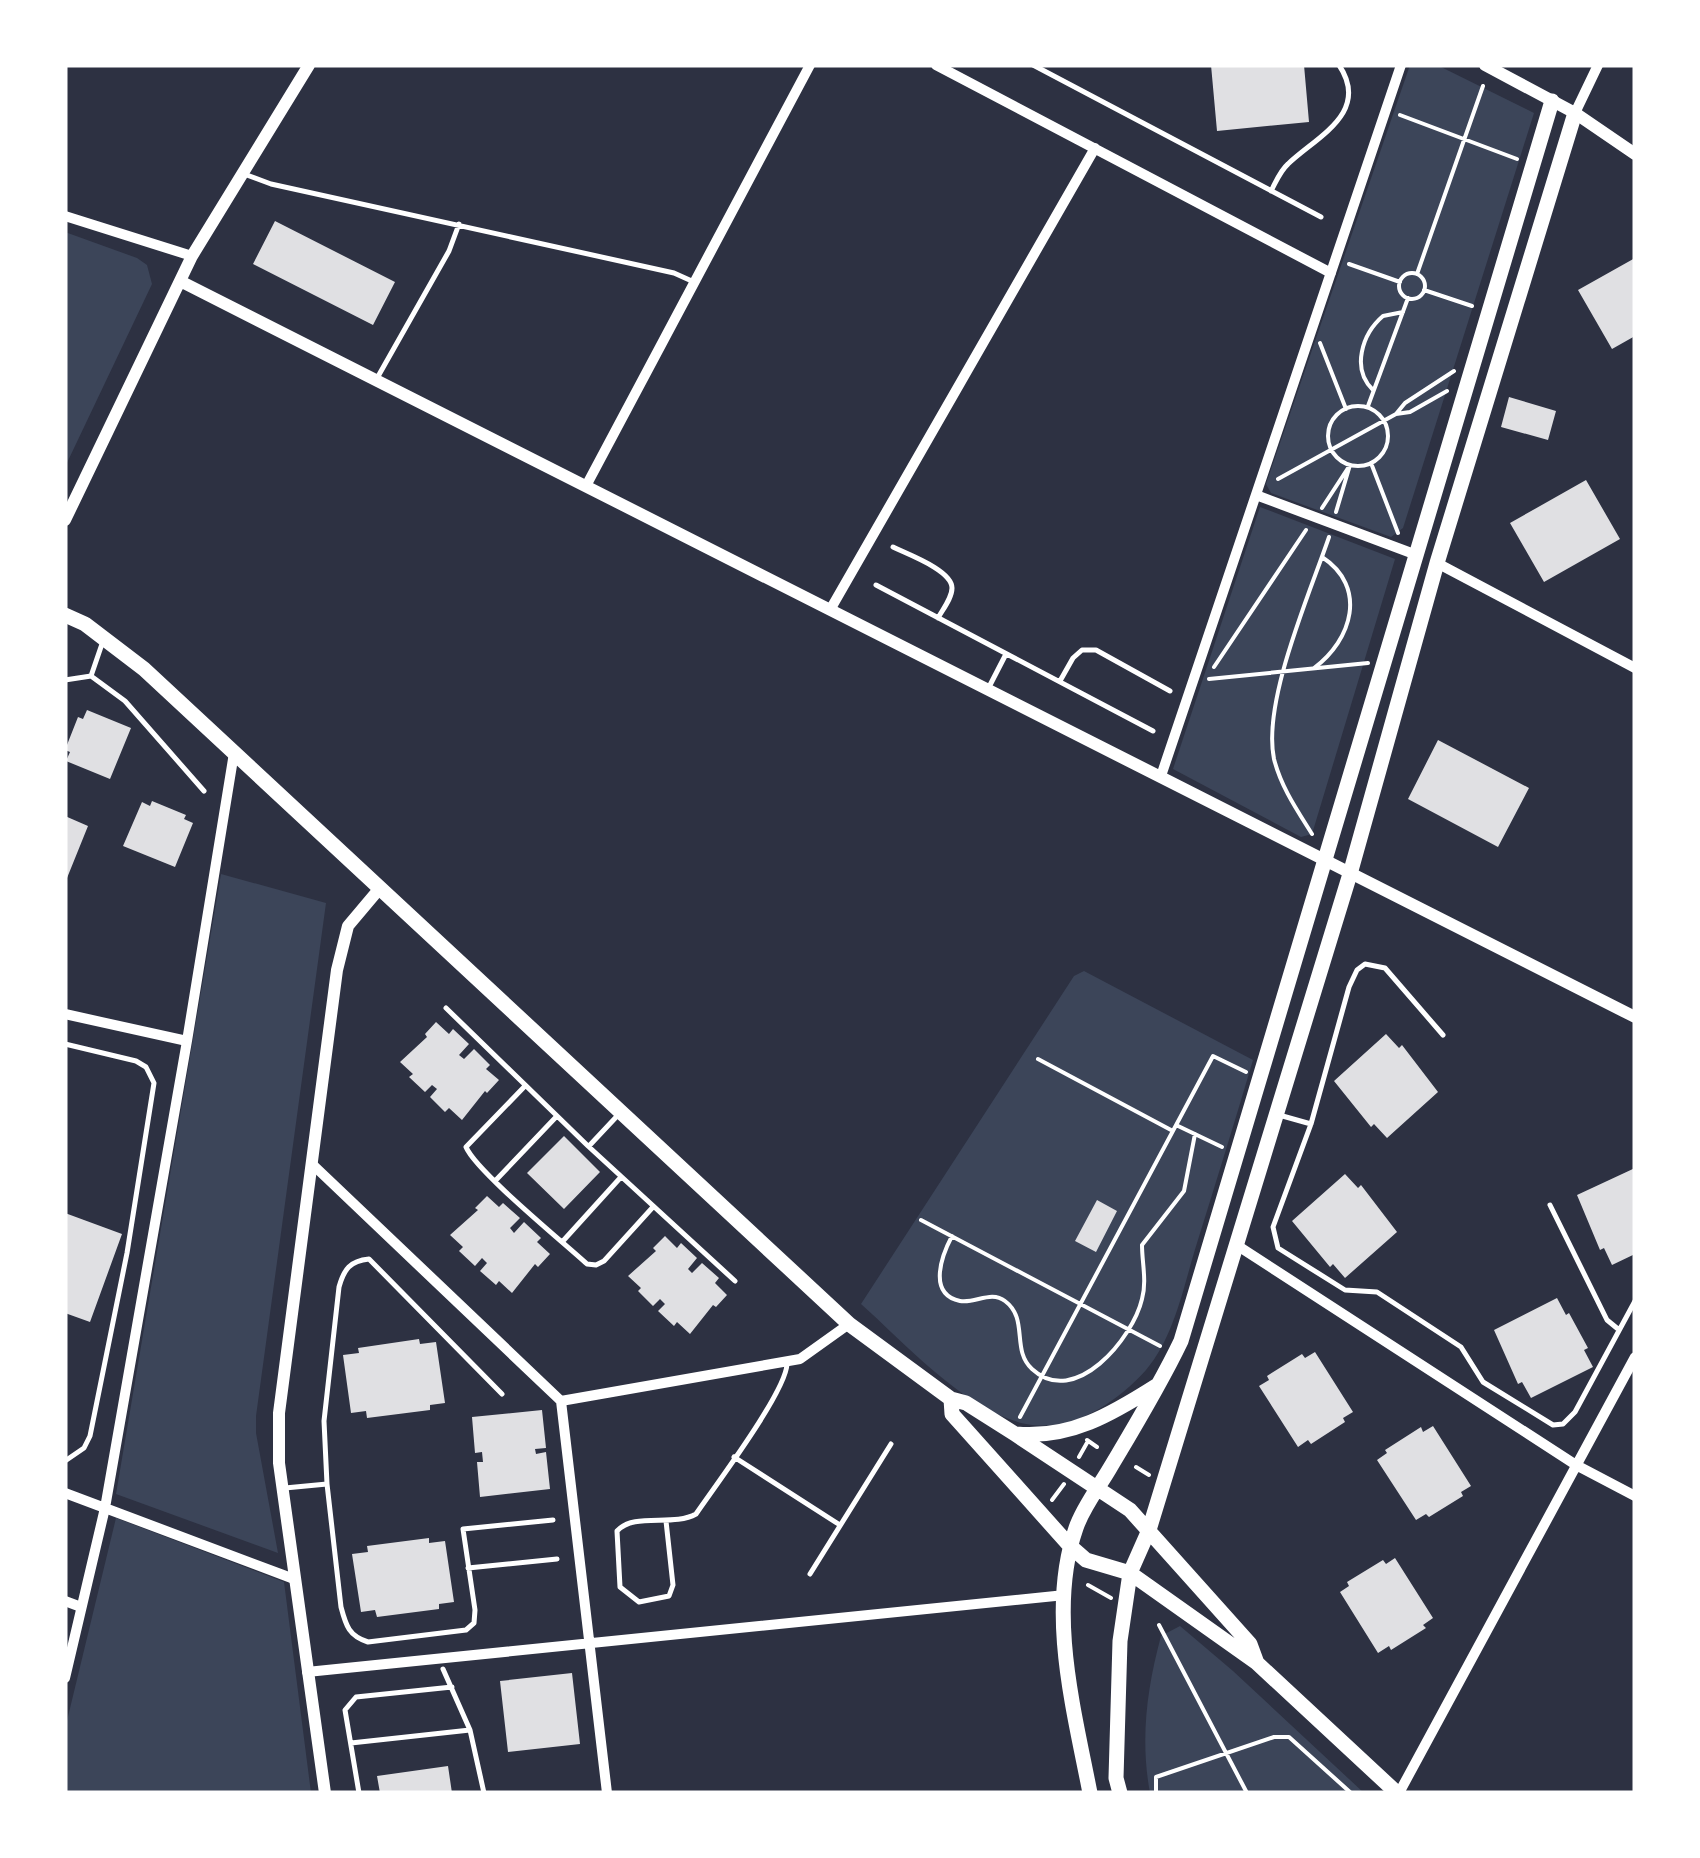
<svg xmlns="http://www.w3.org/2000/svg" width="1700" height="1858" viewBox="0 0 1700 1858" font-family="'Sofia Sans Condensed',sans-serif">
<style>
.green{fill:#3c4559}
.building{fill:#e0e0e3}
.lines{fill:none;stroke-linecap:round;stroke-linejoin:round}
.path{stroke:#fff;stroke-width:4}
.service{stroke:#fff;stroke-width:5}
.minor{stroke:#fff;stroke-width:10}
.tertiary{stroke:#fff;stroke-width:12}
.secondary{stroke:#fff;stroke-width:15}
</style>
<rect width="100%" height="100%" fill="#2d3142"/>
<!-- green -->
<path class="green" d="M1410,65H1437L1534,113L1403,528L1391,537L1271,493L1266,484Z
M65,232L137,258L147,265L152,284L65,467Z
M1260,507L1395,559L1312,834L1301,837L1173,769Z
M221,874L326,903L256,1416V1433L278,1553L116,1494Z
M1084,971L1253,1060C1235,1121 1216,1182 1197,1243C1184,1284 1175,1336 1146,1370C1116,1403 1072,1433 1026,1424C965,1411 906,1344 861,1304L1074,976Z
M116,1518L284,1582L311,1793H65V1729Z
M1180,1626L1233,1671L1364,1793H1150C1140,1739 1147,1688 1161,1636Z"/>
<!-- building -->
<path class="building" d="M1211,65H1304L1309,122L1217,131Z
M275,221L395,282L373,325L253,264Z
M1635,258V336L1612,349L1578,290Z
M1509,397L1556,411L1548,440L1501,427Z
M1586,480L1620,539L1544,582L1510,523Z
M87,710L131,728L110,779L66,761L70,752L65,750L78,717L83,719Z
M1438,740L1529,788L1498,847L1408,799Z
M152,801L186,815L184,819L193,823L175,867L123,846L142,802L150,806Z
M65,816L88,826L65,883Z
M436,1022L449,1034L453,1029L469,1044L459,1055L464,1059L474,1049L490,1065L486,1069L499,1080L487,1093L485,1091L462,1120L449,1108L445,1112L430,1097L437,1089L432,1085L425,1092L409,1077L413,1074L400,1062L427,1037L425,1034Z
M1386,1034L1399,1048L1402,1045L1438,1092L1387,1138L1374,1124L1371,1127L1334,1081Z
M564,1136L600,1172L564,1209L527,1173Z
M1635,1168V1254L1612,1265L1604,1248L1600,1250L1577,1195Z
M1345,1174L1358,1188L1361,1185L1397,1232L1345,1278L1333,1264L1330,1267L1292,1221Z
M487,1196L499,1207L503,1203L520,1218L510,1228L514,1233L524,1222L541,1238L537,1242L550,1254L538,1267L535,1264L512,1293L499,1281L496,1285L480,1271L487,1263L482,1258L475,1266L459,1251L463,1247L450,1235L478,1210L475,1208Z
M1097,1200L1117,1211L1096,1252L1075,1241Z
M65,1213L122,1234L90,1322L65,1313Z
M665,1236L677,1248L681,1243L697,1258L688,1269L692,1273L702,1263L719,1278L715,1283L727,1295L716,1307L713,1305L690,1334L677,1322L674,1326L658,1311L665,1304L660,1299L653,1306L638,1291L641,1288L628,1276L656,1251L653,1248Z
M1557,1298L1566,1315L1569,1313L1588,1348L1584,1350L1593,1367L1531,1398L1522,1382L1518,1384L1494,1330Z
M419,1339L420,1344L436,1342L445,1403L430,1405V1410L367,1418L366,1411L351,1413L343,1355L359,1353L358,1348Z
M1315,1352L1353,1412L1343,1418L1345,1422L1311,1444L1308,1440L1298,1447L1259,1386L1269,1380L1267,1376L1302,1354L1305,1358Z
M542,1410L546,1448L535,1449L536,1454L546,1452L550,1489L480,1497L477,1462H483L482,1452L475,1453L472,1417Z
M1433,1426L1471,1486L1461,1492L1463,1496L1429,1517L1426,1514L1416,1520L1377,1460L1387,1453L1385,1450L1421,1427L1423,1432Z
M429,1538V1543L445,1541L454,1602L439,1604V1609L377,1617L375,1610L361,1612L352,1554L368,1552L367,1546Z
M1395,1558L1433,1618L1423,1625L1426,1628L1391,1650L1389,1646L1378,1653L1340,1592L1349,1586L1347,1582L1383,1560L1386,1564Z
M572,1673L580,1744L508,1752L500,1681Z
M448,1766L452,1793H380L377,1776Z"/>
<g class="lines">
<!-- path -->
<path class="path" d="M1400,115L1517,159
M1349,264L1400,282
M1399 286a13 13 0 1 1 26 0a13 13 0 1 1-26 0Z
M1417,274L1483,86
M1424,290L1472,306
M1320,343L1346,409
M1373,390C1351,369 1362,334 1383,316L1403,312
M1447,391L1410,412L1396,414L1405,403L1454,371
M1368,406L1408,298
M1328 436a30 30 0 1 1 60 0a30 30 0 1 1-60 0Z
M1371,463L1398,533
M1278,479L1396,414
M1322,508L1350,465L1336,512
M1214,667L1306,530
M1314,668C1352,640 1368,587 1322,557
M1209,679L1368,663
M1312,834C1297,810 1281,787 1274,759C1262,702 1310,593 1329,537
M1038,1059L1171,1130
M1176,1125L1222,1147
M921,1220L1160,1346
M952,1236C942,1255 927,1294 960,1301C975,1304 991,1290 1005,1301C1029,1319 1011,1350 1032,1369C1075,1409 1133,1338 1142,1299C1147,1281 1142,1263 1142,1245L1184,1191L1195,1134
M1020,1417L1213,1056L1246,1072
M1087,1440L1097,1447
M1079,1457L1088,1441
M1136,1467L1149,1475
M1052,1500L1064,1484
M1088,1585L1111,1598
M1159,1625L1247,1793
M1156,1793V1777L1274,1737H1289L1351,1793"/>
<!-- service -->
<path class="service" d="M1033,65L1321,217
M244,174L271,184L674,273L694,282
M1271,191C1276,182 1280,171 1288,164C1316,137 1371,113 1339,65
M376,380L449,251L459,224
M893,547C907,554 952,570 952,588C952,598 943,609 938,618
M876,585L1153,731
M91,676L103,641
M65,680L91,676L125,701L204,791
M1060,681L1073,658L1082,650H1096L1170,691
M989,687L1006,654
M446,1008L588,1146L735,1281
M1443,1035L1385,968L1365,964L1357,970L1349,987L1311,1124L1273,1227L1278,1248L1345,1290L1377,1292L1461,1347L1483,1382L1553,1425L1563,1424L1575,1412L1635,1301
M65,1044L136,1061L146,1067L154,1083L127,1253L90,1436L84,1448L65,1461
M525,1086L466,1147C476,1171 563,1242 587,1264L596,1265L604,1261L653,1207
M1279,1115L1311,1124
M589,1146L619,1114
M496,1180L556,1117
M1550,1205L1607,1320L1618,1329
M563,1241L621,1177
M734,1457L840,1525
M327,1484L324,1421L339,1287C344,1269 350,1261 369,1259L502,1394
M285,1488L327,1484L341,1607C346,1626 349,1636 368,1642L466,1630L474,1623L475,1610L463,1529L553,1520
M666,1521L673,1585L669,1596L639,1602L620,1587L617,1531C634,1512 673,1527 696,1514C715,1486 786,1392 787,1364
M468,1568L557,1559
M810,1574L891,1444
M443,1669L470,1730L484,1793
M351,1743L470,1730
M359,1793L345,1710L356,1697L452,1687"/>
<!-- minor -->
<path class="minor" d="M936,65L1331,273
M1575,113L1598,65
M65,216L192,256
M586,486L810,65
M1256,495L1414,554
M1437,563L1635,668
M830,610L1095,148
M1161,776L1401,65
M65,1014L187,1041L234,753
M311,1163L561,1401L800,1359L849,1324
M1235,1244L1576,1465L1635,1496
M561,1401L607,1793
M65,1493L294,1579
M65,1601L81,1607
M307,1672L1065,1595
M65,1678L105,1508L187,1041
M1399,1793L1635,1357"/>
<!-- tertiary -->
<path class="tertiary" d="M1485,65L1575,113L1635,154
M180,281L1635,1017
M65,520L192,256L309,65
M325,1793L279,1463V1413L337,970L348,926L380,888"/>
<!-- secondary -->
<path class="secondary" d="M65,615L85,624L144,669L849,1324L951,1399L966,1403L1015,1434L1130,1510L1250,1644L1257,1663
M951,1399L952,1414L1070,1546L1086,1560L1130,1573L1257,1663L1397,1793
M1016,1434C1070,1439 1112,1414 1156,1386
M1090,1793C1074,1710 1047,1611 1076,1528C1083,1507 1099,1487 1110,1468C1135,1426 1160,1385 1181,1341C1306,928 1426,514 1552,101
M1120,1793L1116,1778L1120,1641L1130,1573L1149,1530L1350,874L1437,563L1575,113"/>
</g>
<!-- border -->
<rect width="1700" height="1858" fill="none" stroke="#ffffff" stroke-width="135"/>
</svg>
